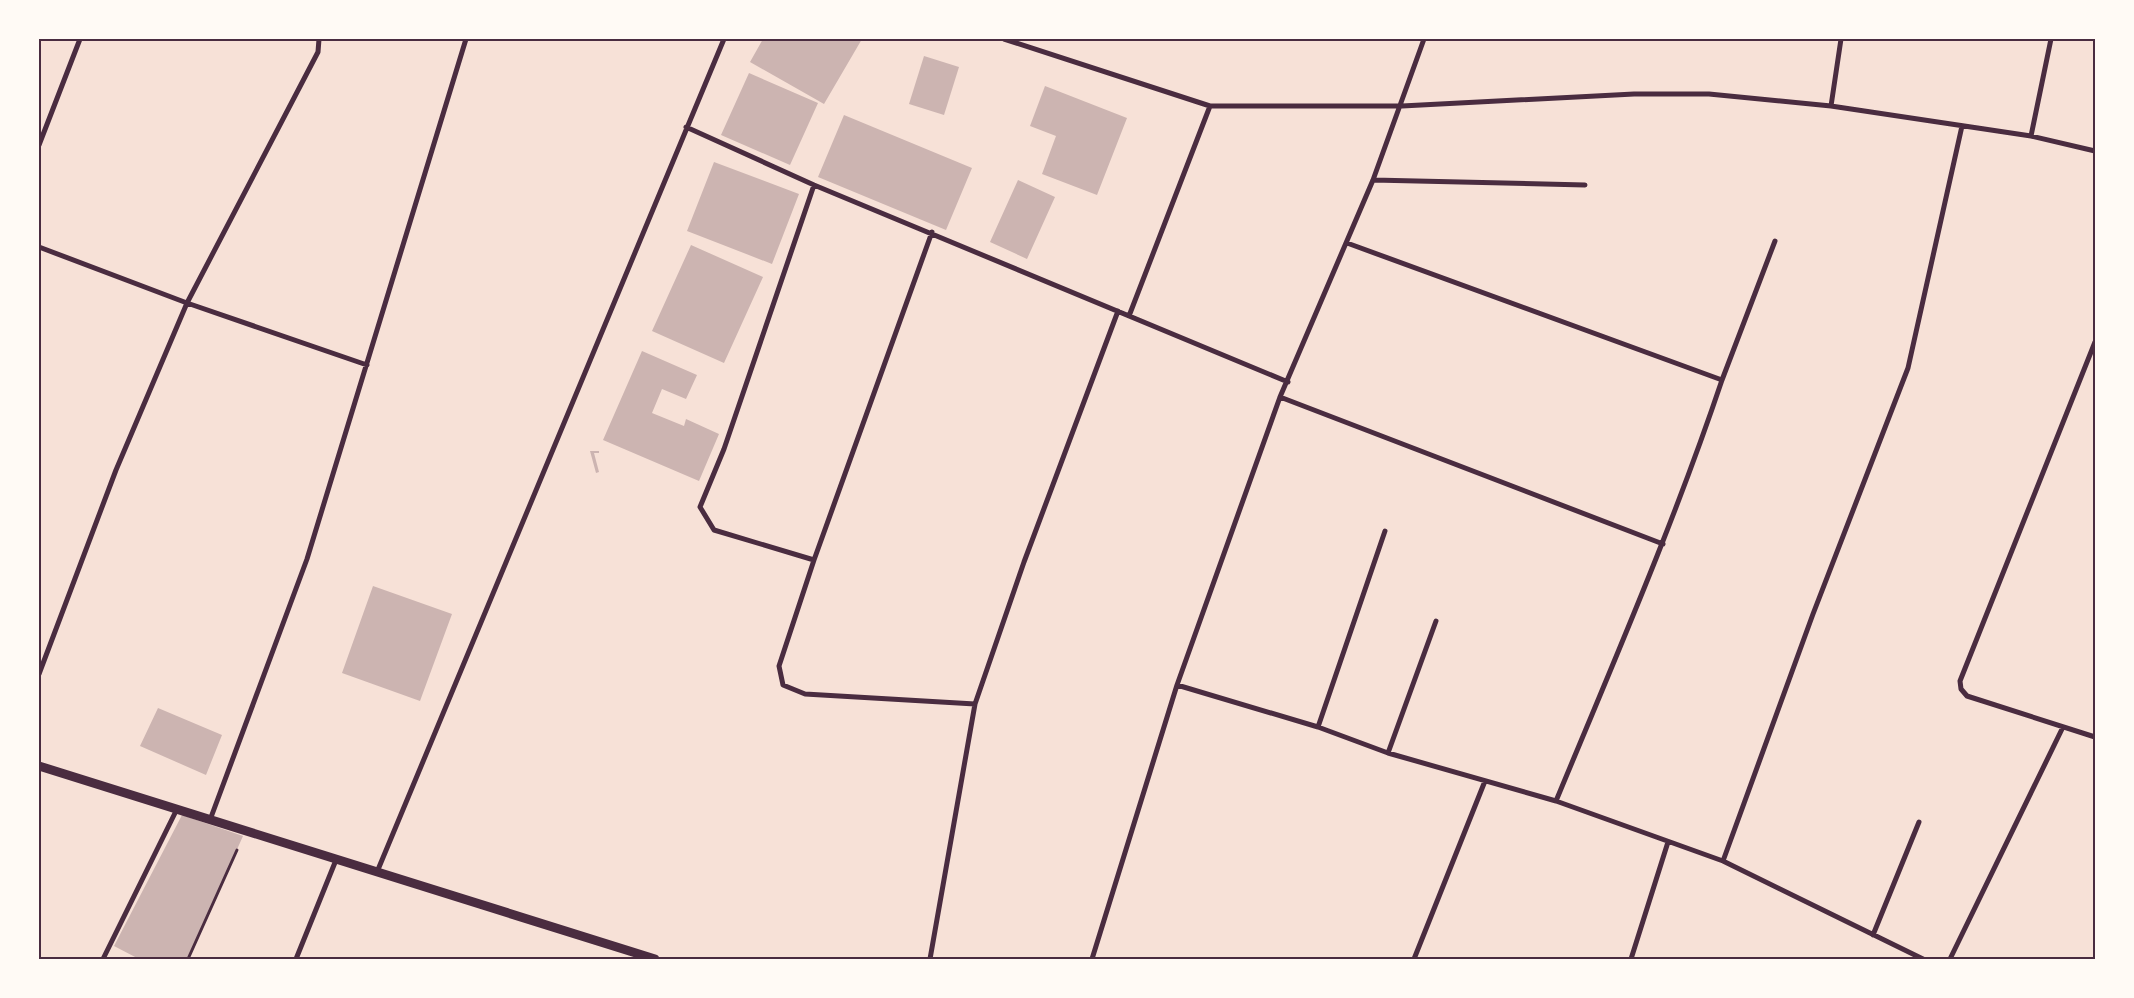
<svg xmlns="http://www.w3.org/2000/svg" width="2134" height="998" viewBox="0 0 2134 998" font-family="'Space Grotesk',sans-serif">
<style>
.building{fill:#ccb4b1}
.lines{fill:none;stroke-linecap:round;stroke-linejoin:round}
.path{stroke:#4a2c40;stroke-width:3}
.minor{stroke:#4a2c40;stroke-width:5}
.tertiary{stroke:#4a2c40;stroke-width:9}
.neatline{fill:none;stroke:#4a2c40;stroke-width:2}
</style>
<rect width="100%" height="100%" fill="#f7e1d7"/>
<!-- building -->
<path class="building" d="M763,39H862L824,104L750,62Z
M924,56L959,67L944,115L909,104Z
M749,73L818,103L790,165L721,135Z
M1045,86L1127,118L1097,195L1042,174L1056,136L1030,126Z
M844,115L972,168L946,230L818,177Z
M714,162L799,194L772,264L687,231Z
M1018,180L1055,197L1027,259L990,242Z
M691,245L763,277L724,363L652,331Z
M642,351L697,375L686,399L662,389L652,413L684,426L686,419L719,434L699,481L603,440Z
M590,451H599V453H594L599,472L596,473Z
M373,586L452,614L420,701L342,673Z
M158,708L222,735L206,775L140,746Z
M182,815L243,836L188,959H139L114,946Z"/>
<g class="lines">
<!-- path -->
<path class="path" d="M188,959L237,850"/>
<!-- minor -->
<path class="minor" d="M1004,39L1210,106H1402L1634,94H1709L1831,106L2031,136L2095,151
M1831,106L1841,39
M686,127L814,185L1288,382
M2031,136L2051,39
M39,145L80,39
M1373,180L1585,185
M932,232L814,560L779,666L783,685L805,694L975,704
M1347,243L1722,380C1674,523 1614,661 1556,801
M39,247L187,303L367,365
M1129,316L1210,106
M2095,342L1960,681L1961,689L1967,696L2095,737
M1722,380L1775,241
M1280,397L1663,544
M814,560L714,530L700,507L724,449L814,185
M39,674L116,470L187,303L318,52L319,39
M1177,685L1318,727L1388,753L1556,801L1723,861L1923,959
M1318,727L1385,531
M1388,753L1436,621
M210,820L307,559L466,39
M1723,861L1813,614L1908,368L1962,126
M377,872L724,39
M1873,935L1919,822
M103,959L177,809
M296,959L336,860
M930,959L975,704L1024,562L1118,311
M1092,959L1177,685L1280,397L1373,180L1424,39
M1414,959L1485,781
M1631,959L1668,842
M1950,959L2063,727"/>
<!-- tertiary -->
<path class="tertiary" d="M39,766L655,959"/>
</g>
<!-- border -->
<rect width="2134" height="998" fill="none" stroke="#fffaf5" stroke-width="80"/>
<rect x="40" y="40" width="2054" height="918" class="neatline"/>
</svg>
